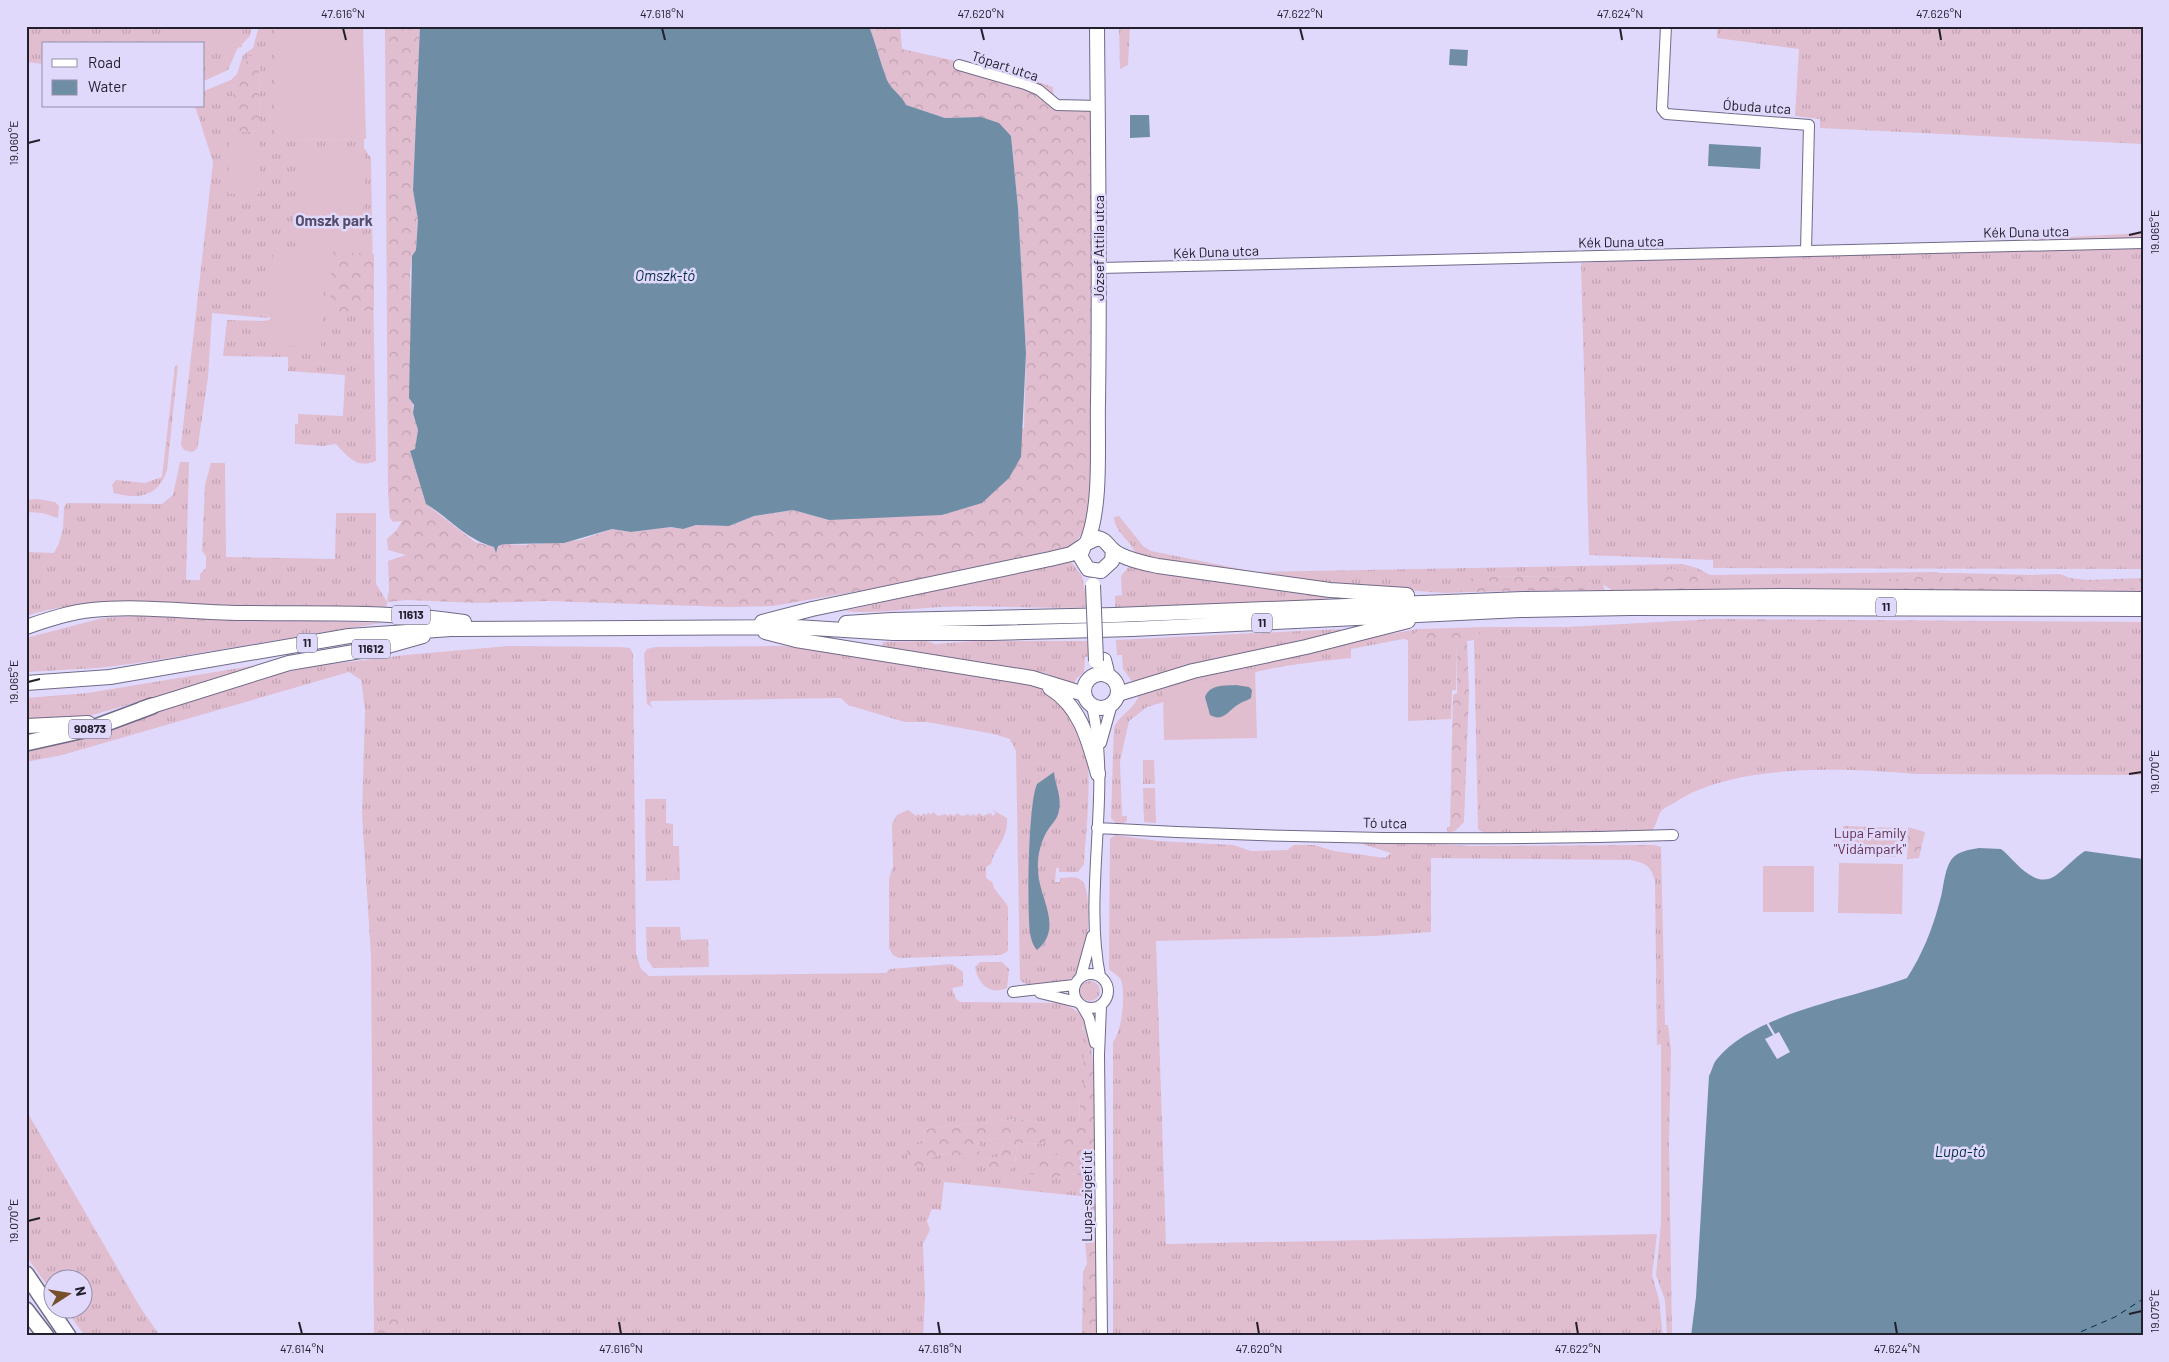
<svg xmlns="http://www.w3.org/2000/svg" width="2169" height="1362" viewBox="0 0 2169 1362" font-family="Barlow,sans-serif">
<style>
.grass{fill:url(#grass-tufts);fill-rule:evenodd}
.forest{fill:url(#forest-crowns)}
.garden{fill:#e0bdcf}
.water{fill:#6f8ea6}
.pier{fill:#e0d9fc}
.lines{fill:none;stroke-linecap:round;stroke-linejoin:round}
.ferry{stroke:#032d47;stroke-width:1;stroke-dasharray:6 5;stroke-linecap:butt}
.minor-casing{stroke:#706a88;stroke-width:12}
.major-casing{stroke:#706a88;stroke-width:16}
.highway-casing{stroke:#706a88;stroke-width:18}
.minor{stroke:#fff;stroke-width:10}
.major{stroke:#fff;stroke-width:14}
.highway{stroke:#fff;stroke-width:15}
.major-bridge-casing{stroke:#706a88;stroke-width:16;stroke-linecap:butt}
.major-bridge{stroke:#fff;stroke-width:14}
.ticks{fill:none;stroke:#23202d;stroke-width:2}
.labels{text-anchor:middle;stroke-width:5;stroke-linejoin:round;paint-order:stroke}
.shield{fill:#e0d9fc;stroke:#5c586b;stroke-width:1}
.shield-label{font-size:12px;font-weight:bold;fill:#23202d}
.street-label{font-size:14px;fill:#23202d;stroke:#e0d9fc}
.park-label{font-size:14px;fill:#63324e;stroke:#e0d9fc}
.neighbourhood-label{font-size:15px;font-weight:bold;fill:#544e6b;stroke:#e0d9fc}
.water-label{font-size:15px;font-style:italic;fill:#032d47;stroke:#e0d9fc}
.neatline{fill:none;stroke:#23202d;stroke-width:2}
.ticks-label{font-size:12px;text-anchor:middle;fill:#23202d}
</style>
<defs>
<pattern id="grass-tufts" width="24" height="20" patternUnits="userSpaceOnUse" patternTransform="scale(1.25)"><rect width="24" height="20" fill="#e0bdcf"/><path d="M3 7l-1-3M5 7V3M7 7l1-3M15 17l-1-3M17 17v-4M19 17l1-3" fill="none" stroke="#c0a2b2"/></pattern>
<pattern id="forest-crowns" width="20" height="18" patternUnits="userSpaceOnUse" patternTransform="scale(1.25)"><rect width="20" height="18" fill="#e0bdcf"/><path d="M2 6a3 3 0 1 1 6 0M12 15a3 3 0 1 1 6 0" fill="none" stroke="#c0a2b2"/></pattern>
</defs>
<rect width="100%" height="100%" fill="#e0d9fc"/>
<!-- grass -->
<path class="grass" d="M26,26H252L250,36L237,49L228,70L204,81V44H44V64L26,62Z
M259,26H274V140L364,139V148L371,158L376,461C357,469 348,457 336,444L323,446L295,444V424H298V414L343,416L345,375L288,371V357L223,356L227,320L264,321L279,317L277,313L267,318L212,313L208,377L198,445L197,449L192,452L184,450L181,445L213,162L195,106H204V91L231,80L237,74L243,55L253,48ZM259,55L260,131L237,132L234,86Z
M1119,26H1130L1128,65L1120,69Z
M1717,26H2143V144L1820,128V119L1795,116L1799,49L1717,38Z
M2143,233V569L1713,568V560L1589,555L1581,263Z
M178,365L167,470C159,496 139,500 114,493L112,485L116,480L145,483L162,477L175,366Z
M180,462H189L186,580H200V574L206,568V556L202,551L205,485L211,463H225L226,557L335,559L336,513H376V584L387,602L386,610L300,609L119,601C88,603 56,606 26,616V552L54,553L59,543L63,529L64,507L67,503L162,504L173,495Z
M38,499L55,502L59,506L58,518L42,513L26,512V500Z
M1119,516L1143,546L1151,551L1255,572L1683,564L1687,569L1653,590L1703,589L1697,568L1710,575L1936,572L1931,579L1909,574L1895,579H1877L1880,588L1946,582L1940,573H1955L1952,581L2014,584L2018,590L2030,589L2031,575L2060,574L2070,578L2073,585L2082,589L2107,587L2115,590L2127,588L2143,592L1613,591L1603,584L1605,591L1588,590L1591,582L1589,576L1483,577L1465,585L1466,592L1445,593L1287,581L1192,566L1136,555C1131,539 1115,534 1114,517Z
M1070,560L1082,576L1085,592H1089V607C1039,610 989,604 939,607C908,609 875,614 844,611Z
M1132,563L1172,573L1327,597L1328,599L1327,602L1115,613V596L1122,595L1121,576Z
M146,615L381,623L145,662L97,668L26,672V638L103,618Z
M1715,619L2143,622V775L1914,774C1846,768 1736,763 1677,801C1673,804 1665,807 1661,811C1657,817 1657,826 1651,831L1485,834L1478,829L1474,640L1479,632L1487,627H1566Z
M1340,629L1343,632L1136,687L1123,669L1122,655H1117L1116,640Z
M1418,629L1413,640L1457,641L1456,690H1452L1451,719L1408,721V640L1403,639L1351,649V658C1330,660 1249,668 1237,680L1147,707L1129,721L1120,761L1122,816H1127V821L1122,824L1116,823L1111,818L1114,728C1119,714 1136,709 1139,694L1200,675L1335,644Z
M927,641L935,644L976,641H1091L1092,656L1085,657L1084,672L1076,679L1073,685L1046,673L883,648L882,644L884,642Z
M508,646L620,647L630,648L633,654L636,954L641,969L649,976L886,973L890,969L952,964L963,972V986L952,988L956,999L960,1002L1061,1003C1079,1010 1085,1017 1090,1035L1084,1023L1082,1028L1084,1039V1097L1080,1099L1077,1155H1044L1065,1173L1081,1176L1090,1181L1088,1189L1090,1197L944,1182L941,1210L932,1209L927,1221L930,1230L923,1244L925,1297L923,1336H403V1329L379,1322L377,1336H374L371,956L362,815L365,710L361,680L349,672L62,755L26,762V749L142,717L270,676L315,666L406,655ZM1016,1119L1053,1124L1043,1144L1024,1143L1017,1145L1015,1163L983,1159L998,1157L1004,1145L999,1138L980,1141L961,1157L950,1153L935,1156L907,1148L923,1143L924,1129Z
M782,646L806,648L1036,685C1052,693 1069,706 1078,723C1096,754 1086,828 1084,864L1078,872H1059V868H1056L1055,882H1060V878C1067,878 1077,875 1082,881C1093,892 1088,958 1079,971C1070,982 1058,984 1045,985C1035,985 1028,987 1020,980L1016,751L1010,739L994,734L927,722H905L848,705L841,698L651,701L650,703L653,708L647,704L644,654L647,649L655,647Z
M276,662L82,718L45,721L26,719V698L88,693Z
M1143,760H1154L1155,784H1143Z
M1143,788H1155L1156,823L1144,822Z
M645,799H666V823L673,824V846H679L680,880L646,881Z
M991,809L1007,818C1008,840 996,845 991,864L986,867V878L992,882C994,892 1004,898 1008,907V951L1001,955L899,958L893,955L889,948V879L893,866L892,824L897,815L908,810L916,816L918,814L921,816L924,813L926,815L929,813L931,815L933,812L938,816L945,814L948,816L950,814L954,816L957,813L962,816L968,814L971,816L973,814L976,816L979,813L983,816L990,813L993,816L996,813Z
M1115,835L1158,841L1233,845L1251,851L1287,850L1294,845H1314L1334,851L1385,858L1391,853L1362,844L1370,841L1471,846L1654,845L1661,847L1665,1025H1668L1671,1051L1669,1144L1672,1336H1667L1665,1300L1656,1275L1661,1223V1044L1657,1045L1655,881C1651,865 1645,863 1630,860L1431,858V932L1376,936L1156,941L1166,1244L1657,1234L1652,1275L1659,1300L1663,1336H1113V1042C1122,1030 1126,995 1121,980C1119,976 1113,973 1109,969V958L1110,839Z
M646,927H680L681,940L708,939L709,967L653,968L647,959Z
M980,962H1002L1009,969L1007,988C989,996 978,983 975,967Z
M1080 991a10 10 0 1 1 20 0a10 10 0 1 1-20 0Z
M26,1110L140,1307L160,1336H85L66,1310H82V1280H52V1292L26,1256Z"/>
<!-- forest -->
<path class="forest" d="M385,26H420L413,190L418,220L416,250L412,257L410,273L413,413L418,430L415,450L410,451L426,504L475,542L494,547L504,544L524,545L580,540L612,529L631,532L671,527L683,529L696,525L729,526L754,516L793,510L829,520L1024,428L1026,353L1018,208L1011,136L981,117L945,118L905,105C901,94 892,91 887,80C880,62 876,44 869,26H900L902,49L1014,74L1053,87L1054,101L1093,102L1091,502L1087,527L1076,541L1062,551L1019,563L773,606L728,607L547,601L479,603L408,600L387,602L389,589L388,561L406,555L388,550L387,539L396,531L402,521L393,522L390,518L388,494Z
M259,55L260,131L236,132L234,86L249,56Z
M332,252L374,254V310L330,312Z
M1683,564L1697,568L1703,589L1698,591L1653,590L1647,587C1658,567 1666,569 1687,569Z
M1936,572L1940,573L1946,582L1938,591L1880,588L1877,579H1895L1909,574L1931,579Z
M1955,573L2031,575L2030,589L2018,590L2014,584L2001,585L1996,591L1958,592L1950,587Z
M1589,576L1591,582L1588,590L1466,592L1465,585L1468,579L1483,577Z
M2070,578L2088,580L2143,578V592L2127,588L2115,590L2107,587L2082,589L2073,585Z
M1487,627L1479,632L1474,640L1467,641L1469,692L1464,822L1455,831L1447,833V828L1450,826L1453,695L1457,693V642L1413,640L1418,629Z
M1843,826L1898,828L1897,857L1842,855Z
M1908,827L1925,832L1919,858L1907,859Z
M1083,1022L1090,1035L1095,1082L1098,1336H1082L1083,1272L1087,1264L1085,1239L1090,1234L1089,1222L1085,1215L1086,1210L1090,1207L1088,1189L1090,1181L1081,1176L1065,1173C1052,1183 1036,1175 1022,1171L1028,1166L1029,1159L1044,1155H1077L1076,1148H1066L1062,1142L1068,1123L1079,1121L1080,1099L1084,1097Z
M1016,1119L1054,1124L1050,1134L1043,1144L1024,1143L1017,1145L1015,1163L1009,1172L983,1168L980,1164L983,1159L998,1157L1004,1145L999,1138L980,1141L979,1155L970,1159L961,1158L959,1163L954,1164L949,1153L935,1156L924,1168L907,1165V1148L923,1143L924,1129Z
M401,1316L403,1336H377L379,1322Z"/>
<!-- garden -->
<path class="garden" d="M161,26H243L242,47L204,50V44H160Z
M274,26H363L366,139L274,140Z
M229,134H259V194H228Z
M297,153L365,155L362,251L295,249Z
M273,251L326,253L321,347L269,345Z
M1255,668L1257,738L1164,740L1163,690Z
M1839,863L1903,864L1902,914L1838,913Z
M1763,866H1814V912H1763Z"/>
<!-- water -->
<path class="water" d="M420,26H869C876,44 880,62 887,80C892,91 901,94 906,105L945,118L981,117L999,123L1011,136L1018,208L1026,353L1021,457L1009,478L982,503L942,515L829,520L793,510L754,516L729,526L696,525L683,529L671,527L631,532L612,529L564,543L504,544L498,546L496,553L494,547C465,539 451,519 426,504L410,451L415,449L418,430L413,413L414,405L409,398L412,256L416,250L418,220L413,190Z
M1450,49L1468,50L1467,66L1449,65Z
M1130,115H1149L1150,137L1130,138Z
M1709,144L1761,147L1760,169L1708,166Z
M1236,685L1249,687L1252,690L1251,698C1247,701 1243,701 1239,704C1229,709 1224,723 1210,715L1205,697C1210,684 1224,686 1236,685Z
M1054,772C1055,785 1062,796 1059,810C1058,820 1050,825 1046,833C1040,844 1037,858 1038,871C1039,898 1064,928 1037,950C1033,946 1031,939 1030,933C1027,908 1028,804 1037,784Z
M1979,848L2001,849C2014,859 2034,890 2055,876C2066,868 2074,858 2085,851L2143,859V1336H1691L1696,1297L1709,1076C1712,1071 1713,1063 1717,1059C1754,1013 1854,998 1907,978C1922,955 1932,930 1939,904C1944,890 1943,873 1951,860C1958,851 1968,850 1979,848Z"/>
<!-- pier -->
<path class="pier" d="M1768,1022L1775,1034L1779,1032L1790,1052L1777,1059L1765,1039L1773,1035L1766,1023Z"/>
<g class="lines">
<!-- ferry -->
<path class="ferry" d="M2071,1336L2115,1317L2143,1299"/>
<defs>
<path id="minor" d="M1666,26L1662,109L1666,114L1809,125L1806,251
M959,65L1025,84L1039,90L1057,105L1098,106
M1100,268L2143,243
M1092,706C1112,791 1083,889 1100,976
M1101,743L1112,704
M1097,828C1288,839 1481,841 1673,835
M1074 991a17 17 0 1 1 34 0a17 17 0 1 1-34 0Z
M1081,976L1092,936
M1013,992L1074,985
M1040,993L1077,1002
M1082,1006L1089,1018L1095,1043
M1101,1006L1099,1055L1102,1336"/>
<path id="major" d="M1087,542C1102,506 1097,442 1098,402C1100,277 1098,152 1097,26
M1113,550L1112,561L1101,571L1088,569L1080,556L1085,544L1098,538C1107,540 1107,545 1113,550C1121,558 1147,564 1158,566L1330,590L1407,595
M762,622L812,609L1050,559L1071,554L1083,546
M846,623L892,620L1115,615L1523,599L1782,596L2143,599
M26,627C47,620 70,612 92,610C143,605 196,613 248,613C320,614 393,611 464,622
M765,632L796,640L1032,678L1084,694
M1104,660L1108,676
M1084 691a17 17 0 1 1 34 0a17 17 0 1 1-34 0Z
M26,683L110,677L349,636L451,629L796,627L893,633H991L1132,629L1520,610L1630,608L2143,609
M1050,688C1081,707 1089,742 1098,774
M1118,694L1193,671L1306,647L1408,621
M142,709L289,663L384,647L423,636
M26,726L88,723"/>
<path id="highway" d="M26,743L93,728L152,706
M26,1274L68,1336
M26,1310L46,1336"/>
</defs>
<!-- minor casing -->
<use href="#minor" class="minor-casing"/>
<!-- major casing -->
<use href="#major" class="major-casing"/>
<!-- highway casing -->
<use href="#highway" class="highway-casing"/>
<!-- minor -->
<use href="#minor" class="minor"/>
<!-- major -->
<use href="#major" class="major"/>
<!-- highway -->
<use href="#highway" class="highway"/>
<defs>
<path id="major-bridge" d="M1093,585L1096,661"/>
</defs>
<!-- major-bridge casing -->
<use href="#major-bridge" class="major-bridge-casing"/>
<!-- major-bridge -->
<use href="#major-bridge" class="major-bridge"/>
</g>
<!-- ticks -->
<path class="ticks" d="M343,28L346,40M662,28L665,40M981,28L984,40M1300,28L1303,40M1620,28L1622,40M1939,28L1941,40M28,143L40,140M2129,235L2142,232M28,682L40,679M2129,774L2142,772M28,1221L40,1218M2129,1314L2142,1311M299,1322L302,1334M619,1322L621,1334M938,1322L940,1334M1257,1322L1259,1334M1576,1322L1578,1334M1895,1322L1897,1334"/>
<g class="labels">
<!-- shield labels -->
<g class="shield">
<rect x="1876" y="597.5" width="20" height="19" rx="4"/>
<rect x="392" y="605.5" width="38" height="19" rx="4"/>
<rect x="1252" y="613.5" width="20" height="19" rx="4"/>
<rect x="297" y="633.5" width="20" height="19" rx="4"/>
<rect x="352" y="639.5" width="38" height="19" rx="4"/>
<rect x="69" y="719.5" width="42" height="19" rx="4"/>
</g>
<g class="shield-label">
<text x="1886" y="611">11</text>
<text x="411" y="619">11613</text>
<text x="1262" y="627">11</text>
<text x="307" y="647">11</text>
<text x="371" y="653">11612</text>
<text x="90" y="733">90873</text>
</g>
<!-- street labels -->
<g class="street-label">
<text transform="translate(1005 66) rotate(18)" y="5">Tópart utca</text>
<text transform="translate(1757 107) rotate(4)" y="5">Óbuda utca</text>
<text transform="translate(2026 232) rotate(-1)" y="5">Kék Duna utca</text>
<text transform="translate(1621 242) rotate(-1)" y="5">Kék Duna utca</text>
<text transform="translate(1099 248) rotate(-90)" y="5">József Attila utca</text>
<text transform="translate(1216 252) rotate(-2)" y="5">Kék Duna utca</text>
<text transform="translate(1385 823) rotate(1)" y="5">Tó utca</text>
<text transform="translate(1087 1196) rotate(-90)" y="5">Lupa-szigeti út</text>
</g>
<!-- park labels -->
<g class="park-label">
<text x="1870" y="838">Lupa Family<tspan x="1870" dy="16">"Vidámpark"</tspan></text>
</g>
<!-- neighbourhood labels -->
<g class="neighbourhood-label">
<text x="334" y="226">Omszk park</text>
</g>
<!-- water labels -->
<g class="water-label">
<text x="665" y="281">Omszk-tó</text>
<text x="1960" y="1157">Lupa-tó</text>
</g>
</g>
<!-- border -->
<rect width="2169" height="1362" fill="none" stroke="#e0d9fc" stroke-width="55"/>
<!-- legend -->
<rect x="42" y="42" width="162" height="65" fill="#e0d9fc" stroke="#948fa9"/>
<rect x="52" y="59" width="25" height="8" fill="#ffffff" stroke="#948fa9"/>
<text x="88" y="68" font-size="15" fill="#23202d">Road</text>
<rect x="52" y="80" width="25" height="15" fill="#6f8ea6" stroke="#948fa9"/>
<text x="88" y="92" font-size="15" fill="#23202d">Water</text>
<!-- north arrow -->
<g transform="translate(68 1294) rotate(78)"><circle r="24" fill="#e0d9fc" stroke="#948fa9"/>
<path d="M0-4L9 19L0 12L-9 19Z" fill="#75502b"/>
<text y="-8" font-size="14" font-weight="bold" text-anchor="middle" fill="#23202d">N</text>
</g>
<rect x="28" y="28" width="2114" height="1306" class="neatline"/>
<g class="ticks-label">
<text x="343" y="18">47.616°N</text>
<text x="662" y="18">47.618°N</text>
<text x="981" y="18">47.620°N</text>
<text x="1300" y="18">47.622°N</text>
<text x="1620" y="18">47.624°N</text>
<text x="1939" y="18">47.626°N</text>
<text transform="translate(14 143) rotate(-90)" y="4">19.060°E</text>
<text transform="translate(2155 232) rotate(-90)" y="4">19.065°E</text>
<text transform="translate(14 682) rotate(-90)" y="4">19.065°E</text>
<text transform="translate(2155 772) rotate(-90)" y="4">19.070°E</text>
<text transform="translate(14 1221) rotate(-90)" y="4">19.070°E</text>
<text transform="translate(2155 1311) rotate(-90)" y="4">19.075°E</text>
<text x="302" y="1353">47.614°N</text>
<text x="621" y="1353">47.616°N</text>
<text x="940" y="1353">47.618°N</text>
<text x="1259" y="1353">47.620°N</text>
<text x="1578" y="1353">47.622°N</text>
<text x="1897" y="1353">47.624°N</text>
</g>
</svg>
